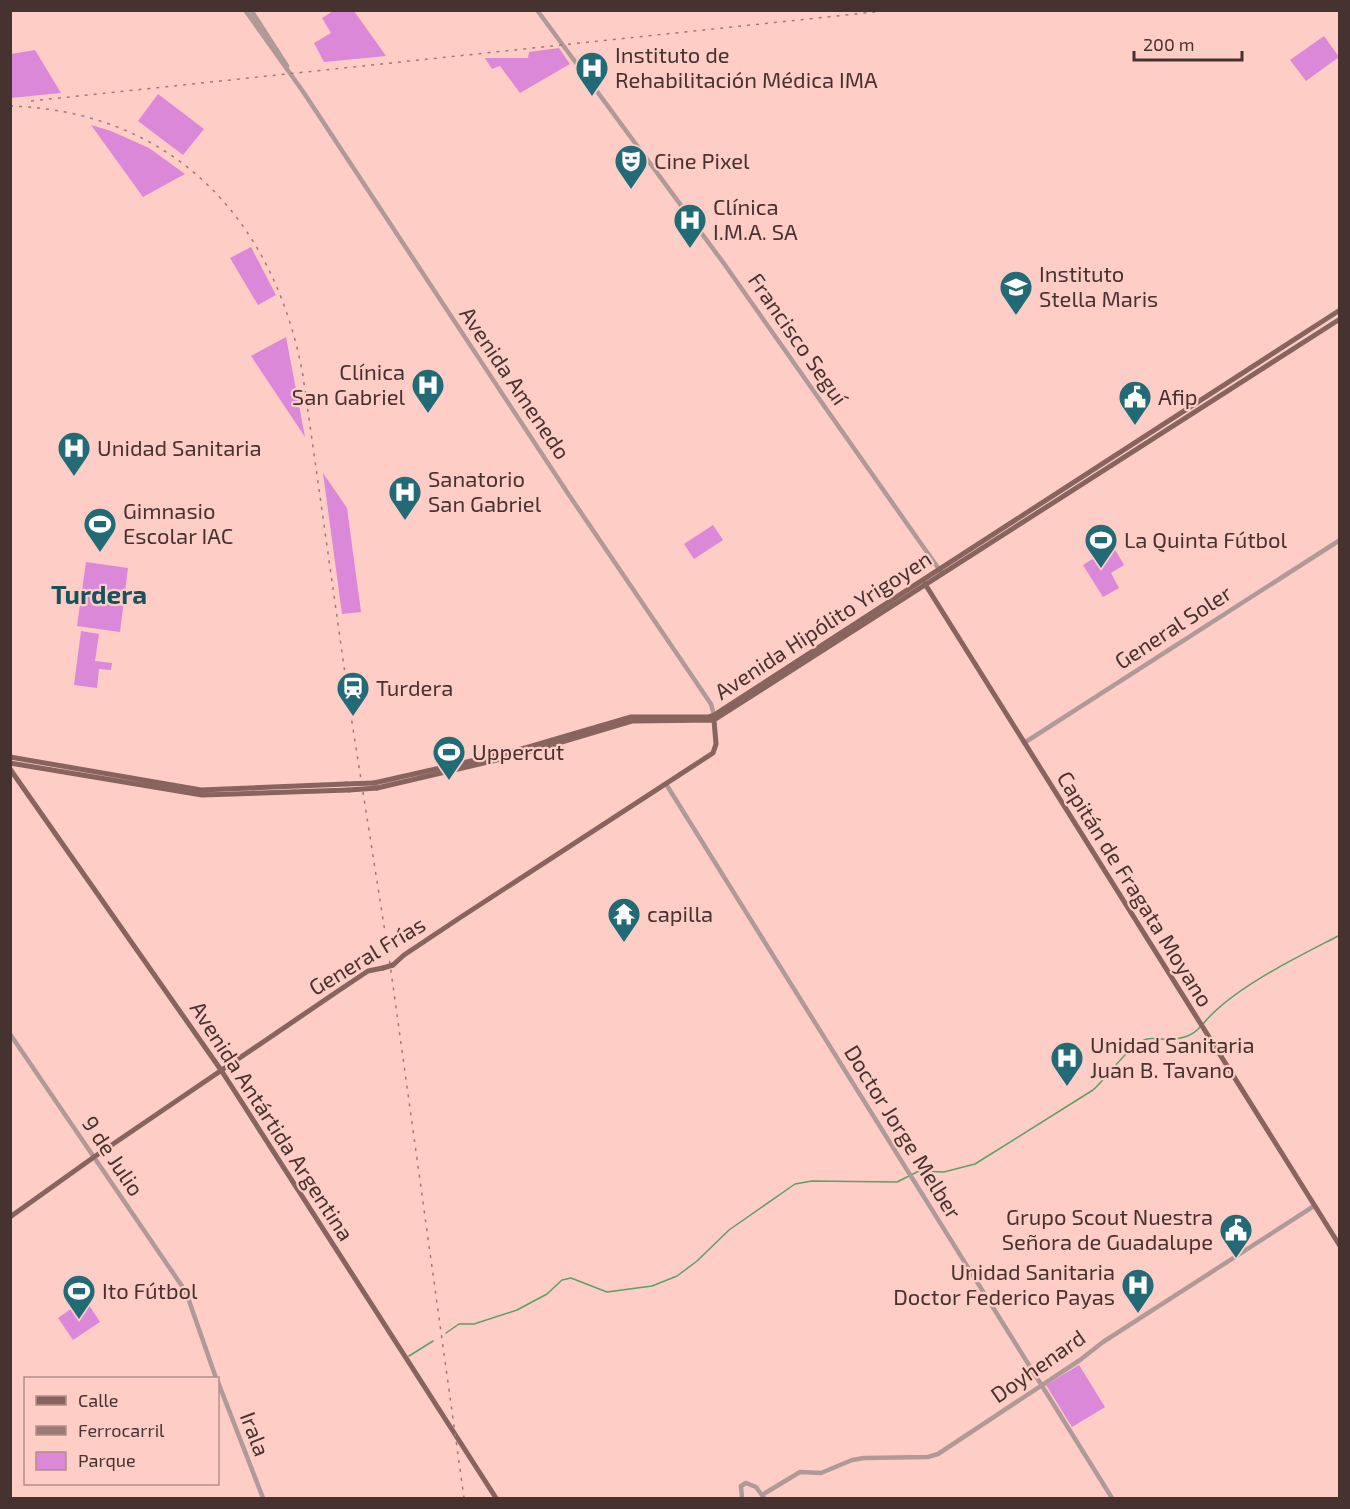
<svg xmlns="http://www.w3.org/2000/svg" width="1350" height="1509" viewBox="0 0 1350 1509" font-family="'Exo 2',sans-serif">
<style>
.park{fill:#da88d7}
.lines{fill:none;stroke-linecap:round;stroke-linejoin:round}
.stream{stroke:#5ca064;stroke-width:1.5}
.minor{stroke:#af9a97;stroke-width:4.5}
.major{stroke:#88645e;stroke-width:5}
.rail{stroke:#9c7b76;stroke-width:1.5;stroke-dasharray:3 6;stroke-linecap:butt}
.major-bridge{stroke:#88645e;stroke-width:5}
.labels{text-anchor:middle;stroke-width:4.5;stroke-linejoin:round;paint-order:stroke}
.poi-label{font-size:22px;fill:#463330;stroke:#fecdc6;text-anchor:start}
.street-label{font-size:22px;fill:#463330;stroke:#fecdc6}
.quarter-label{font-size:26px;font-weight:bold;fill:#18535b;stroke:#fecdc6}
</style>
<rect width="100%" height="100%" fill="#fecdc6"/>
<!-- park -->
<path class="park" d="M333,11H354L386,56L324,62L314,43L331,33L322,18Z
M1324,36L1339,57L1306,81L1290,60Z
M559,48L570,64L520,93L500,66L492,69L485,58H528L529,52Z
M35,50L61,93L11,98V54Z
M158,94L204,129L183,155L138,121Z
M91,125L111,131L149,148L185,174L143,197Z
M251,247L276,295L258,305L230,258Z
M286,337L305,437L251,356Z
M323,473L347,508L361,612L342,614Z
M713,525L723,540L694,559L684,544Z
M1113,546L1124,565L1111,573L1119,588L1103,597L1083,565Z
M86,562L128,568L120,632L77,626Z
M81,631L99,634L95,661L112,663L111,670L99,669L97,688L74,685Z
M85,1299L100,1322L73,1340L58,1318Z
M1079,1365L1105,1407L1072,1427L1046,1385Z"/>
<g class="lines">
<!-- stream -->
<path class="stream" d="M1203,1024C1232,988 1298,957 1340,935
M446,1333L459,1324H474L517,1310L547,1294L562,1280L571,1278L607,1292L652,1286L677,1276L697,1261L729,1230L795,1184L812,1181L897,1182L919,1171L944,1172L975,1164L1093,1090C1108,1077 1130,1043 1147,1039C1151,1038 1157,1039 1161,1039C1175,1040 1191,1038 1200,1027
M409,1356L433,1341"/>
<!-- minor -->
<path class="minor" d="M245,10L304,93L569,495L711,704L714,715
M251,10L287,66
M537,10L725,265L941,572
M1024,743L1340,540
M666,784L1112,1498
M10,1034L186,1292L216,1378
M218,1382L263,1498
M762,1495L800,1472L821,1473L852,1460L864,1458L928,1457L938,1454L1080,1360L1103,1342L1314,1206
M742,1498L741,1486L746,1483L756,1487L764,1498"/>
<!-- major -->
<path class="major" d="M925,584L1340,1246
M10,757L201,790L346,784
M10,763L202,795L349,790
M10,769L221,1070L496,1498
M374,783L515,751L631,717H708L714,715L1340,310
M377,788L518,755L632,721L714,720L1340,319
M393,965L404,955L461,917L713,753L716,744L714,720
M10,1217L94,1157L341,989L368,971L383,968"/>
<!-- rail -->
<path class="rail" d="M31,101L893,10
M10,106C173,111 275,220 303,376L351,716L390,964L464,1498"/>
<!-- major-bridge -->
<path class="major-bridge" d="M346,784L374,783
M349,790L377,788
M383,968L393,965"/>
</g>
<!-- icons -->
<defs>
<symbol id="hospital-pin" viewBox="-11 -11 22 30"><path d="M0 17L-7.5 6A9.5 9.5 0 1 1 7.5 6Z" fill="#226b76" stroke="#fecdc6"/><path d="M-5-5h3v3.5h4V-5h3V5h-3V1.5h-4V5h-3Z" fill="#fff"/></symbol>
<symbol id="theatre-pin" viewBox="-11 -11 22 30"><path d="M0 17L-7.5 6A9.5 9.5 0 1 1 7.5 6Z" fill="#226b76" stroke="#fecdc6"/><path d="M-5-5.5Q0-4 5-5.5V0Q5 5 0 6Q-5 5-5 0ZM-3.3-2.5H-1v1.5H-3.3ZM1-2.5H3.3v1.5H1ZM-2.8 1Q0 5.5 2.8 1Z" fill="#fff"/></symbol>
<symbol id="university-pin" viewBox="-11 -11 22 30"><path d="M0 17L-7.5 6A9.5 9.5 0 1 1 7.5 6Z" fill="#226b76" stroke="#fecdc6"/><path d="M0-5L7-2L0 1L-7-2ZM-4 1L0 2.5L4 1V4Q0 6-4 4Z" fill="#fff"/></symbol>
<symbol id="civic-pin" viewBox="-11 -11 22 30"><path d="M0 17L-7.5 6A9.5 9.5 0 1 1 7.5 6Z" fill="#226b76" stroke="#fecdc6"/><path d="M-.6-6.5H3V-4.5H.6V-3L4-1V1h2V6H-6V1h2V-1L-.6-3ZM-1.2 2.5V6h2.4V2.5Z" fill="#fff"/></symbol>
<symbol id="stadium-pin" viewBox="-11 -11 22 30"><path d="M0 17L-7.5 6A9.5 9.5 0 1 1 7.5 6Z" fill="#226b76" stroke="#fecdc6"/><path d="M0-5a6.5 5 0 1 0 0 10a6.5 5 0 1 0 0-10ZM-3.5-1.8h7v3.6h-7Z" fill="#fff"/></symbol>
<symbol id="station-pin" viewBox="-11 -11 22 30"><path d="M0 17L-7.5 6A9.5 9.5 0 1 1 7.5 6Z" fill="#226b76" stroke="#fecdc6"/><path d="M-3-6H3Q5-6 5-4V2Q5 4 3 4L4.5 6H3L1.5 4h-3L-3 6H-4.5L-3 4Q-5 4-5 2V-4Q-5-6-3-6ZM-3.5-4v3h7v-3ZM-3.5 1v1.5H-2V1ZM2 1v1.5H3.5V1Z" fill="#fff"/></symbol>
<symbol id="temple-pin" viewBox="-11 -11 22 30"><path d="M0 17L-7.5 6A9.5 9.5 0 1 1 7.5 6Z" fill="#226b76" stroke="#fecdc6"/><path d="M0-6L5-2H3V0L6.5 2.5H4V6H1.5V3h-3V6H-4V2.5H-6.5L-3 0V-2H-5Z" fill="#fff"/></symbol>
</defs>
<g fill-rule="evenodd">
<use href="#hospital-pin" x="573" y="49" width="38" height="52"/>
<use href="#theatre-pin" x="612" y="142" width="38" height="52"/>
<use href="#hospital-pin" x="671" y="201" width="38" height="52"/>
<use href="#university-pin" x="997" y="268" width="38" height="52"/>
<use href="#hospital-pin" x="409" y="366" width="38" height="52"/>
<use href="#civic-pin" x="1116" y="378" width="38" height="52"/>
<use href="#hospital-pin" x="55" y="429" width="38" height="52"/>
<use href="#hospital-pin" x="386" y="473" width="38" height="52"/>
<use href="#stadium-pin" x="81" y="505" width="38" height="52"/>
<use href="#stadium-pin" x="1082" y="521" width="38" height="52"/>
<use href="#station-pin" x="334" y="669" width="38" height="52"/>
<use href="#stadium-pin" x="430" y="733" width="38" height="52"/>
<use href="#temple-pin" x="605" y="895" width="38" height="52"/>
<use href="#hospital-pin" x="1048" y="1039" width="38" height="52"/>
<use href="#civic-pin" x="1217" y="1211" width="38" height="52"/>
<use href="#hospital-pin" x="1119" y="1266" width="38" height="52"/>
<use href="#stadium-pin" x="60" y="1272" width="38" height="52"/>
</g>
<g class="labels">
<!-- poi labels -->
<g class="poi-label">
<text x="615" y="63">Instituto de<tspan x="615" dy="25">Rehabilitación Médica IMA</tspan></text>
<text x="654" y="169">Cine Pixel</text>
<text x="713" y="215">Clínica<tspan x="713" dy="25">I.M.A. SA</tspan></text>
<text x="1039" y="282">Instituto<tspan x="1039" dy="25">Stella Maris</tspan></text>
<text x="405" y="380" text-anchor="end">Clínica<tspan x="405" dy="25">San Gabriel</tspan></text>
<text x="1158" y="405">Afip</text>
<text x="97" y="456">Unidad Sanitaria</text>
<text x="428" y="487">Sanatorio<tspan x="428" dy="25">San Gabriel</tspan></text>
<text x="123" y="519">Gimnasio<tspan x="123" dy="25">Escolar IAC</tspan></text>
<text x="1124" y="548">La Quinta Fútbol</text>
<text x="376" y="696">Turdera</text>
<text x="472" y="760">Uppercut</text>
<text x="647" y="922">capilla</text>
<text x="1090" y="1053">Unidad Sanitaria<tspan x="1090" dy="25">Juan B. Tavano</tspan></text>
<text x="1213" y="1225" text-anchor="end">Grupo Scout Nuestra<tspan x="1213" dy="25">Señora de Guadalupe</tspan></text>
<text x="1115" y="1280" text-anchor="end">Unidad Sanitaria<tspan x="1115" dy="25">Doctor Federico Payas</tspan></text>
<text x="102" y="1299">Ito Fútbol</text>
</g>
<!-- street labels -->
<g class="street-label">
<text transform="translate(798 339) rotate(55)" y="8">Francisco Seguí</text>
<text transform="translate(515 383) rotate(56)" y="8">Avenida Amenedo</text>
<text transform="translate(823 625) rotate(-33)" y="8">Avenida Hipólito Yrigoyen</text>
<text transform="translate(1173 627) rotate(-33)" y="8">General Soler</text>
<text transform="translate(1135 889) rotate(58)" y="8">Capitán de Fragata Moyano</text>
<text transform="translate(367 956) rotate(-31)" y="8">General Frías</text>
<text transform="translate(272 1121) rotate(57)" y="8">Avenida Antártida Argentina</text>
<text transform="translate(903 1132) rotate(58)" y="8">Doctor Jorge Melber</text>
<text transform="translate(113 1156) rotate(56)" y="8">9 de Julio</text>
<text transform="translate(1038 1366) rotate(-35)" y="8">Doyhenard</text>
<text transform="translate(255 1434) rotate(69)" y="8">Irala</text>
</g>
<!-- quarter labels -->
<g class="quarter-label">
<text x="99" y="604">Turdera</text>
</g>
</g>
<!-- border -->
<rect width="1350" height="1509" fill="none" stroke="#463330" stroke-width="24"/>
<!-- legend -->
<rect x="24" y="1377" width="195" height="108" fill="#fecdc6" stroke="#b48f8a" stroke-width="1.5"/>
<rect x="36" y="1396" width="30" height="9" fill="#88645e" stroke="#b48f8a" stroke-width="1.5"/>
<text x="78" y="1407" font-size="18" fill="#463330">Calle</text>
<rect x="36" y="1426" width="30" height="9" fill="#9c7b76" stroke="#b48f8a" stroke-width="1.5"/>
<text x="78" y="1437" font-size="18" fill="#463330">Ferrocarril</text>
<rect x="36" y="1452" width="30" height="18" fill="#da88d7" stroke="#b48f8a" stroke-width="1.5"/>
<text x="78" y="1467" font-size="18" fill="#463330">Parque</text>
<!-- scale -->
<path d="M1134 51v9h108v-9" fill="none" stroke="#463330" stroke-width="3"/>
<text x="1143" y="51" font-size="18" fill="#463330" stroke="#fecdc6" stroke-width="4.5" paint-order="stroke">200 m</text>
</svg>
